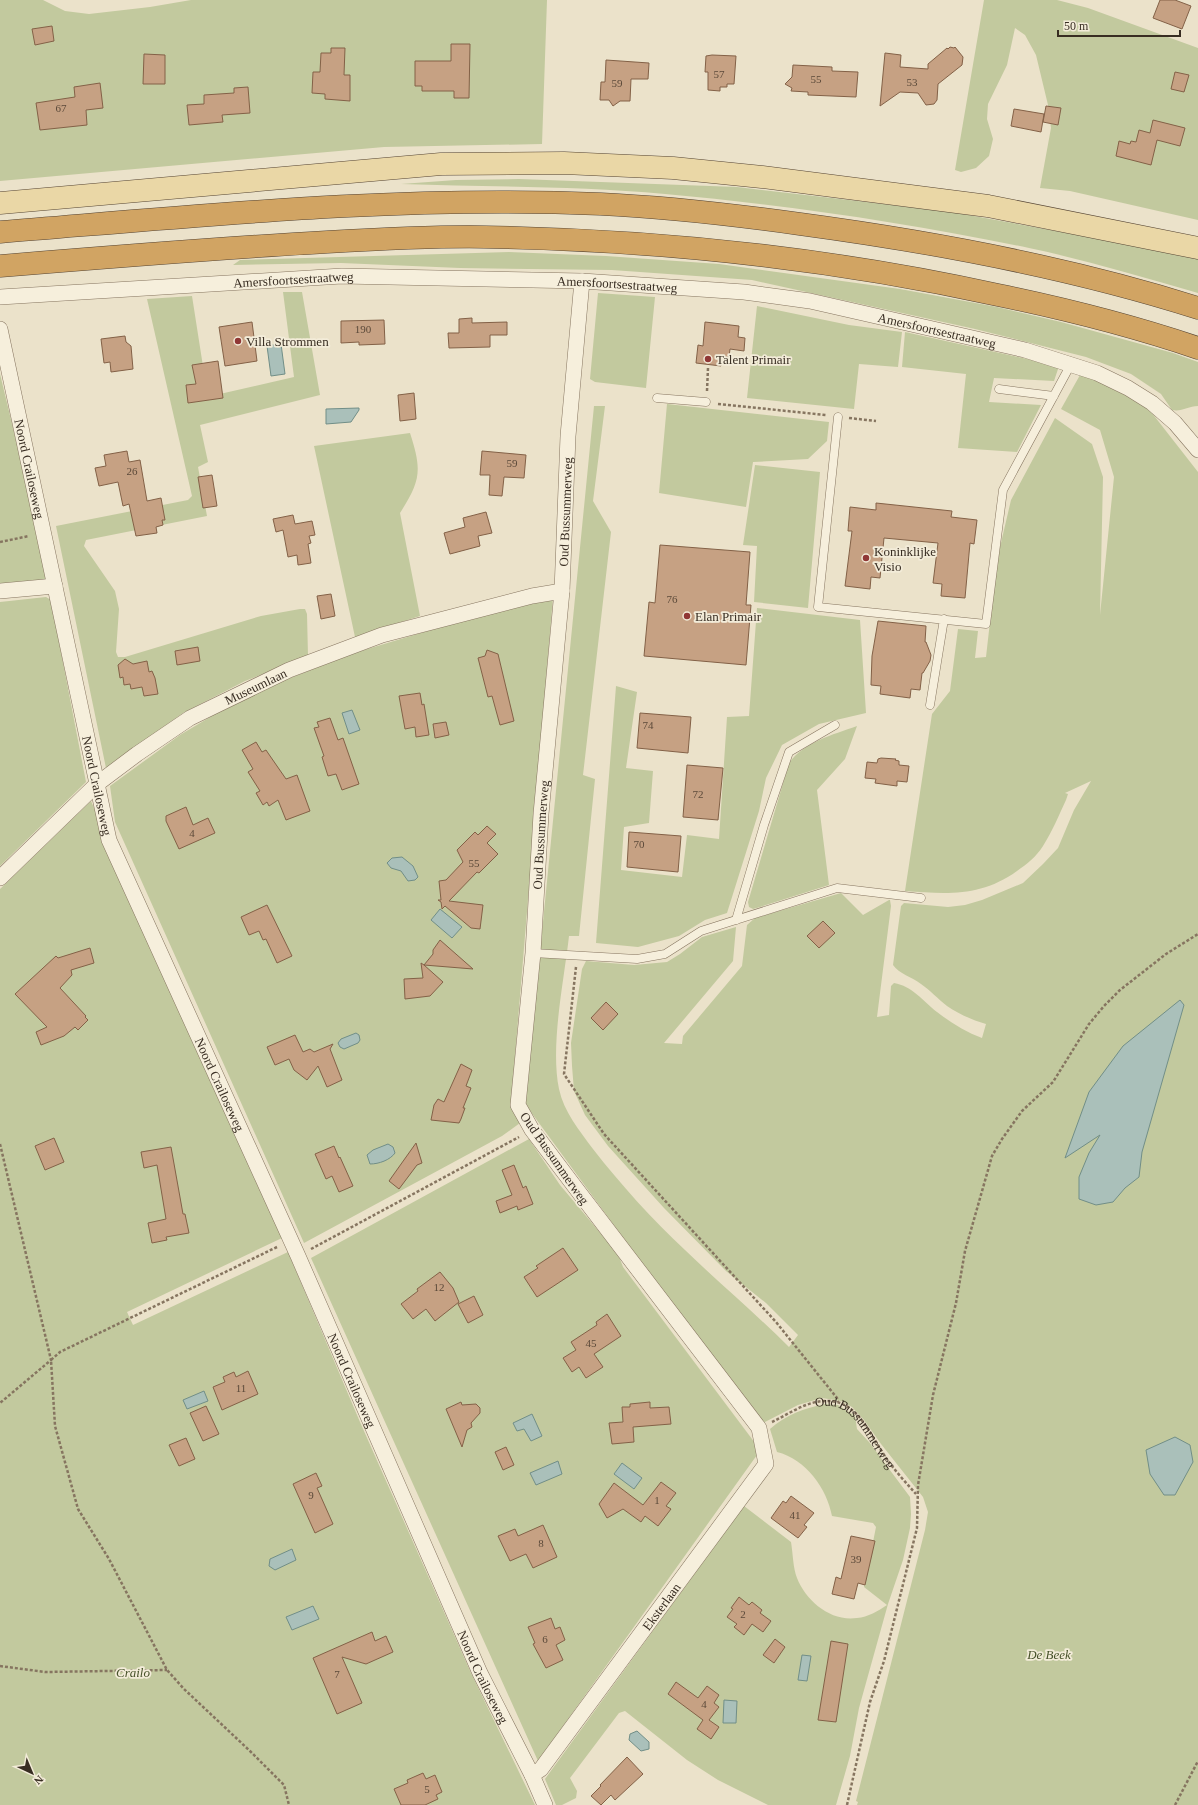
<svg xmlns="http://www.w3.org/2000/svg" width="1198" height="1805" viewBox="0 0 1198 1805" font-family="Georgia,serif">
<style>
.green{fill:#c2c99e}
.water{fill:#aac0ba;stroke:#718e87}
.building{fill:#c6a183;stroke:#836147}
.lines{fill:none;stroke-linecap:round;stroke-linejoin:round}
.lane-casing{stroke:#867560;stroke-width:9}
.street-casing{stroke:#867560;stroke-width:16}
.primary-casing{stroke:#543;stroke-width:23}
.highway-casing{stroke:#543;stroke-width:23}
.path{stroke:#867560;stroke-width:2.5;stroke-dasharray:3 2;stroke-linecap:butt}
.lane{stroke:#f6efdc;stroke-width:8}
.street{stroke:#f6efdc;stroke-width:15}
.primary{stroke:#ead7a6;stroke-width:22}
.highway{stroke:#d1a463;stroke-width:22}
.poi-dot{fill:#903735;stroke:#f3ecd9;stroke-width:1.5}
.labels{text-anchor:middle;stroke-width:3.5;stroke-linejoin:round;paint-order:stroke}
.number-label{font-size:11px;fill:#5c4a3a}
.street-label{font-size:13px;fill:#382d22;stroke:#f3ecd9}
.poi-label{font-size:13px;fill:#382d22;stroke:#f3ecd9;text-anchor:start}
.park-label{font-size:13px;font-style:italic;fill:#47522a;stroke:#f3ecd9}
</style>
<rect width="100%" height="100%" fill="#ebe2ca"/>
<!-- green -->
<path class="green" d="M0,0H43L65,11L89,14L150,7L191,0H547L542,144L384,147L0,181Z
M984,0H1057L1088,8L1198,48V220L1070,191L1040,188L1051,128L1048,105L1036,55L1025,35L1015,28L1007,65L988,104L987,119L993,139L989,156L976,168L961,172L955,170Z
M519,179L737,187L849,200L952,212L1198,257V293C1142,277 1086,260 1029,248C909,223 787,205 665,194C577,186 489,187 401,184L456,180Z
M509,252L606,256L719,264L900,289L997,307L1061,322L1173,353L1198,362V406C1188,406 1182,412 1172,410L1161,394L1131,374L1086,357L975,329L752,280L612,270L460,268L341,263L233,265L240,260Z
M283,292H302L320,395L200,425L208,462L198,467L207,516L86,540L84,546L115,591L119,609L116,652L118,657H125L261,616L300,609H305L307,614L308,656L245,681L183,713L106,768L56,526L188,500L192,496L147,299L192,296L207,392L211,396L294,377Z
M598,293L655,297L646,388L595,382L590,379Z
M757,306L849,325L902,332L898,367L859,364L854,409L747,398Z
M905,332L1059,366L1054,381L994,378L989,402L1041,405L1017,452L958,448L966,374L902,367Z
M0,374L41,544L48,582L0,587Z
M1080,375L1107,383L1148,408L1198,472V1805H857L858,1802L856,1801L925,1530L928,1512L923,1497L881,1444L864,1420L852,1407L841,1401L822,1398L798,1405L763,1423L743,1401L525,1104L594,406H605L593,501L611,532L583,775L595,779L579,936H569C564,981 550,1045 559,1089C564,1112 579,1130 593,1149C621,1185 652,1219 685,1250C719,1283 755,1313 789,1347L798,1335L766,1303L726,1271L664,1208L608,1146L585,1115L574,1091L572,1066L571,1043L582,969L586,961L634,965L667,962L680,954L702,937L736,927L733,961L664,1043L682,1044L683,1036L742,966L747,925L755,918L841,893L863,915L889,900H890L891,906L877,1017L889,1015L891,986L894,983C912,986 923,1001 937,1012C951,1023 966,1032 982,1038L986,1024C972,1020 959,1014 947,1006C938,999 930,990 921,984C912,977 899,974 893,965L901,906L904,903L948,907L965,905L982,900L1023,883L1043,864L1058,848L1074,810L1091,781L1065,793L1068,794L1066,800C1059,815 1052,832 1043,846C1036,857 1027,864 1017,871C981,897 947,894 905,891L932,714L950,691L958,629L978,631L975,658L986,657L997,560L1011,500L1055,418L1092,444L1103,477L1100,615L1114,477L1100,430L1061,409Z
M667,404L829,422L827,441L808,459L753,462L746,507L659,493Z
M410,433C422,470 421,480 400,513L420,616L355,637L314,446Z
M755,465L820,472L808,608L754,602L757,546L743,545Z
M46,597L51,600L86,782L0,866V602Z
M553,597L511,1105L520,1123L502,1136L304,1243L115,822L110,786L180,735L247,695L354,653L521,603Z
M757,608L860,620L866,713L819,724L782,745L766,778L759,811L727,913L705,920L679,936L638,947L596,943L616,686L637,692L626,768L653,771L649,823L624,827L621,870L682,877L687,835L719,839L727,717L749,716Z
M857,726L845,759L817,790L829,885L760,907L753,909L749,907L748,902L789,763C804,742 832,735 857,726Z
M91,801L282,1238L127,1312L133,1325L288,1252L360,1422L471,1673L535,1805H0V889Z
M529,1139L560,1185L618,1254L623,1267L755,1443L757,1455L538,1761L311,1258Z
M825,1404L838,1405L855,1416L857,1429L869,1442L910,1497L911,1514L910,1528L903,1560L888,1604L859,1708L850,1756L836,1805H768L718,1780L687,1760L625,1711L619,1713L570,1778L577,1791L576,1798L562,1805H556L545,1779L744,1506L791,1542C793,1554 793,1568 797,1578C806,1601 831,1622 857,1618C868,1617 878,1611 887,1605L864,1587L876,1527L873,1523L832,1516C827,1489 806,1459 777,1452L770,1429C786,1415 804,1408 825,1404Z"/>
<!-- water -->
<path class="water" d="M281,344L285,374L271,376L267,346Z
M359,408V410L351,422L326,424V409Z
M352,710L360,730L349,734L342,713Z
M402,857L413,866L418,877L415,880L408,881L401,871L391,868L387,863L392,858Z
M440,909L462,927L452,938L431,920Z
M1180,1000L1184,1005L1142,1152L1139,1177L1125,1188L1113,1202L1096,1205L1079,1199V1177L1089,1153L1100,1135L1065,1158L1089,1092L1123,1046Z
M356,1033L359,1035L360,1040L358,1043L344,1049L340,1047L338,1043L341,1039Z
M388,1144L393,1147L395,1153C390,1160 379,1164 370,1164L367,1155L373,1150Z
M204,1391L208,1401L187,1409L183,1400Z
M532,1414L542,1436L531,1441L524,1429L517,1431L513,1423Z
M1175,1437L1190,1445L1193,1462L1175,1495H1164L1150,1474L1146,1450Z
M558,1461L562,1474L536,1485L530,1473Z
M622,1463L642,1478L634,1489L614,1474Z
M292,1549L296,1560L275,1570L269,1566L270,1559Z
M313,1606L319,1619L292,1630L286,1617Z
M802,1655L811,1656L807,1681L798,1680Z
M724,1700L737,1701L736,1723H723Z
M637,1731L649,1742V1749L641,1751L629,1740L630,1734Z"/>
<!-- building -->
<path class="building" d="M1160,0H1175L1191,6L1182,29L1153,18Z
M52,26L54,41L35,45L32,29Z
M451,44H470L469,98H454V91H422V86H415V61H451Z
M950,47L954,48L955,47L963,57L962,65L938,84L937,100L934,104L926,105L918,93L900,92L880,106L885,53L901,55L900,67L928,69V64L947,48L948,49Z
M331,48H345L344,75H350V101L325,99V94L312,93L313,72H320L321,53H331Z
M144,54L165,55V84H143Z
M712,55L736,56L734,84H727V87H720V91L708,90V72H705L706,56Z
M606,60L649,63L648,79H631L630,101H620L613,106L609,100H600L601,82H605Z
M793,65L832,67V71L858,72L856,97L808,95V92L791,91L792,88L785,84L792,77Z
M1175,72L1189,75L1184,92L1171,89Z
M100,83L103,108L86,110L87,125L40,130L36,103L75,97L74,87Z
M248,87L250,113L222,115L223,122L189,125L187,105L204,104V95L234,93V88Z
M1046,106L1061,108L1058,125L1043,122Z
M1014,109L1044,114L1041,132L1011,126Z
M1153,120L1185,128L1180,146L1157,140L1151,165L1116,156L1119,141L1130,144L1131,141L1136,142L1139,130L1150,133Z
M472,318V323L507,322V335H490V347L449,348L448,333H459V319Z
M384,320L385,344L359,345V342L341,343V321Z
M252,322L257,361L225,366L219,327Z
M705,322L739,326L738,337L745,338L744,351L730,349L729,357L722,356L721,366L696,363L698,345L703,346Z
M125,336L126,342L131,346L133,369L111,372L110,362L104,363L101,339Z
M218,361L223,398L188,403L186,385L196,384L192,365Z
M414,393L416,419L400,421L398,395Z
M127,451L129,462L140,460L147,501L161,498L165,520H162L163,525L156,527L157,533L136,536L129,504L123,506L118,482L99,486L95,468L106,466L104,455Z
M482,451L526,455L524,478L504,477L502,496L489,495L490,475H480Z
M212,475L217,506L203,508L198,477Z
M876,503L952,511L951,517L977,520L974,544L970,543L965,598L941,596L942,584L933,583L938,543L884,538L880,578L871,577L870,589L845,586L852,531H848L850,507L876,510Z
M486,512L492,533L478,536L480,546L450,554L444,533L465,527L463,518Z
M293,515L295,524L312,521L315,535L309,536L311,543L308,544L311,563L298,565L297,555L288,557L283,530L276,532L273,519Z
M660,545L750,552L746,605H751L746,665L644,656L649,602L655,603Z
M331,594L335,616L321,619L317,596Z
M878,621L926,626L925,642H926L931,655L930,661L923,673H922L920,690L911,689L910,698L880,694L881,686L871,685L872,656Z
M198,647L200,661L177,665L175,651Z
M487,650L498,654L514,721L500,725L492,696L488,697L478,658L485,656Z
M125,659L133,664L147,661L149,672L152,671L155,678L158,694L144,696L142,687L131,689L130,684L124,685L123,677L120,678L118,665Z
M420,693L422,705L424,704L429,735L416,737L415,727L405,729L399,696Z
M640,713L691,717L688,753L637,748Z
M330,718L338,740L343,738L359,784L342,790L336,774L328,776L322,757L324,756L314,728L319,727L317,722Z
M446,722L449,735L435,738L433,724Z
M256,742L262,752L266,750L268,753L286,779L297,775L310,811L286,820L278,800L269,806L267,802L263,805L256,793L260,791L248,772L253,769L242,750Z
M881,758L896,759L895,760L899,761V765L909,766L907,782L897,781V786L875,783L876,779L865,778L867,762L877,763L878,759Z
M687,765L723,768L718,820L683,817Z
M186,807L193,825L208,818L215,833L179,849L166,821V816Z
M487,826L496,834L487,843L498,854L479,873L477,872L449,901L483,905L480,929L471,928L445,906L442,909L441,902L438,900H441L439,881L446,880L463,862L457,850L475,832L478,835Z
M629,832L681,836L678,872L627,867Z
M267,905L292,956L277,963L266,939L263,940L259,931L249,935L241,917Z
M823,921L835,933L819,948L807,936Z
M440,940L473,969L424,965L443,982L430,996L405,999L404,979L423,978L421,963L424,965L433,954V950Z
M90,948L94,963L71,970L72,975L60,988L86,1016L85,1017L88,1020L78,1030L75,1027L64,1036L41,1045L36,1032L47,1027L15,994L56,956L58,958Z
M606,1002L618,1014L603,1030L591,1018Z
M295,1035L303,1052L310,1049L314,1052L333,1044L330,1049L342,1080L327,1087L318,1066L307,1080L294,1070L289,1059L275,1065L267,1047Z
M461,1064L472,1070L466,1086L471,1088L463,1108H465L461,1119L459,1123L431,1120L434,1105L438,1099L444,1102Z
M54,1138L64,1162L45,1170L35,1146Z
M416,1143L422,1163L417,1165L399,1189L389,1181Z
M334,1146L339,1158L340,1157L353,1186L339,1192L332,1176L326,1179L315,1154Z
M171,1147L183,1214H185L189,1233L166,1237L167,1240L152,1243L148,1223L166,1219L157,1165L144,1168L141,1152Z
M514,1165L523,1188L526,1186L533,1204L518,1210L517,1206L500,1213L496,1201L512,1195L502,1170Z
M563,1248L578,1270L537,1297L524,1277L538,1268L536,1266Z
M440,1272L453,1288L459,1302L435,1321L426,1309L413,1319L401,1304L418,1291L417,1289Z
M474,1296L483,1315L468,1323L458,1304Z
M607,1314L621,1336L594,1354L603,1367L586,1378L579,1367L572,1372L563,1358L576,1350L571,1342L597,1325L596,1322Z
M248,1371L258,1394L222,1410L213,1387L225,1382L223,1377L234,1372L236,1377Z
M461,1402L462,1405L476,1404L480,1408V1413L471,1423L472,1427L467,1430L462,1447L446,1409Z
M650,1402V1408L669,1407L671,1424L633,1427L634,1442L612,1444L609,1423L623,1422L622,1407H630V1404Z
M206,1406L219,1434L203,1441L190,1413Z
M186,1438L195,1459L179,1466L169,1445Z
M506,1447L514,1465L503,1470L495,1452Z
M316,1473L322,1486L317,1488L333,1524L315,1533L293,1484Z
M661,1482L676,1493L666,1506L671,1509L658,1526L645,1516L641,1522L623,1509L607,1518L599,1504L614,1483L643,1505Z
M791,1496L814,1513L804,1525L807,1527L798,1538L771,1518L783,1501L786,1503Z
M543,1525L557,1557L533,1568L526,1554L510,1561L498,1536L515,1529L518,1536Z
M851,1536L875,1541L865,1585L858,1583L854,1599L832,1594L836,1577L841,1579Z
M739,1597L749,1605L752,1602L762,1610L760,1613L771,1621L763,1632L752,1624L744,1635L734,1627L737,1624L727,1617L733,1609L731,1608Z
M551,1618L555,1629L560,1627L565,1640L556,1645L563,1660L546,1668L533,1644L535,1643L528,1627Z
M372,1632L375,1641L386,1636L393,1652L366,1664L342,1657L362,1703L337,1714L313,1658Z
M775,1639L785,1647L774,1663L763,1655Z
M831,1641L848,1644L836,1722L818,1720Z
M676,1682L698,1698L707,1686L719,1695L714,1703L719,1707L709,1720L719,1727L711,1739L697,1729L703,1720L668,1694Z
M627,1757L643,1774L615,1800L611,1795L601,1805L591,1796L601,1786L600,1785Z
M423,1773L426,1779L435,1775L442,1792L436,1795L438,1799L425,1805H401L394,1789L408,1783L407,1780Z"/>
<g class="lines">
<defs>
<path id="lane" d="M999,389L1054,396
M657,398L706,402
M838,417L818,607L986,624L1003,490L1071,364
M930,705L944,619
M736,920L764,825L789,752L835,725
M533,953L637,959L665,954L701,931L837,888L921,898"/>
<g id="street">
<path id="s2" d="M0,297L342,276L582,281L744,292L810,301L1025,350L1097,373L1128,388L1152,403L1175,423L1198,450"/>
<path id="s3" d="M0,329L109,840L298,1256L480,1673L532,1775L545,1805"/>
<path d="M0,591L55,586"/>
<path id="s4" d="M0,878L97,784L137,754L190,718L289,670L382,635L532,596L562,591"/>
<path id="s5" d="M532,1775L541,1769L766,1464L759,1428L575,1187L532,1130L518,1105L533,953L541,814L562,591L568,436L582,281"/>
</g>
<path id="primary" d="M0,203L441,164L564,163L673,168L762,177L988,206L1198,248"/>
<path id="highway" d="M0,232C199,216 400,195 601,204C666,207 735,215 800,224C934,242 1069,267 1198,308
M0,266C109,257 218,248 327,242C380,239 433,236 485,237C658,240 830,258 998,295C1066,309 1133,326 1198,348"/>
</defs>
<!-- lane casing -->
<use href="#lane" class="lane-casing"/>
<!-- street casing -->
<use href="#street" class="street-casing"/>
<!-- primary casing -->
<use href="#primary" class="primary-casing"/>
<!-- highway casing -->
<use href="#highway" class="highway-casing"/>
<!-- path -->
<g class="path">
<path d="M707,391L708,368"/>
<path d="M718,404L826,415"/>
<path d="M849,418L876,421"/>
<path d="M0,542L29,536"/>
<path d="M576,967L564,1074L604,1134L776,1322L837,1398L838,1402"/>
<path d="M0,1144L51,1360L0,1403"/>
<path d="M277,1247L60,1352L51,1360L55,1426L78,1509L109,1559L167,1670L184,1689L250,1751L284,1785L289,1805"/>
<path d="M311,1249L519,1137"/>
<path id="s1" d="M772,1422C789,1414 806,1401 826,1401C859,1399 872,1440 889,1462C897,1473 907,1484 916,1494"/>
<path d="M0,1666L45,1672L167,1670"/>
<path d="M847,1805L870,1702L884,1661L917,1528L918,1485L933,1395L956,1303L965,1251L992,1156L1002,1139L1022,1111L1053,1082L1089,1024L1104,1006L1120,990L1166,954L1198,934"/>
<path d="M1175,1805L1198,1761"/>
</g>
<!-- lane -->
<use href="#lane" class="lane"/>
<!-- street -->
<use href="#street" class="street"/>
<!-- primary -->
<use href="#primary" class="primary"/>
<!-- highway -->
<use href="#highway" class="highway"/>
</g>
<!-- markers -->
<g class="poi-dot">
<circle cx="238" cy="341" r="4"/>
<circle cx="708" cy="359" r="4"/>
<circle cx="866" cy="558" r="4"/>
<circle cx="687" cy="616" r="4"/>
</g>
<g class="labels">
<!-- number labels -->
<g class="number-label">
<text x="719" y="78">57</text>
<text x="816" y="83">55</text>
<text x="912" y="86">53</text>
<text x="617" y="87">59</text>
<text x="61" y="112">67</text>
<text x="363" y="333">190</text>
<text x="512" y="467">59</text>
<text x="132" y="475">26</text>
<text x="672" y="603">76</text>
<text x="648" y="729">74</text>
<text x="698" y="798">72</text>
<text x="192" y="837">4</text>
<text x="639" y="848">70</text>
<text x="474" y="867">55</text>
<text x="439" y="1291">12</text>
<text x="591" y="1347">45</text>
<text x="241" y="1392">11</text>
<text x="311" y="1499">9</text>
<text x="657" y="1504">1</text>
<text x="795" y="1519">41</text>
<text x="541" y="1547">8</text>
<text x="856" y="1563">39</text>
<text x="743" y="1618">2</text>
<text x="545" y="1643">6</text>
<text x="337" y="1678">7</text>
<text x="704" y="1708">4</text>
<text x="427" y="1793">5</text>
</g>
<!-- street labels -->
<g class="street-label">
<text dy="5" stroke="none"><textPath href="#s2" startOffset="294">Amersfoortsestraatweg</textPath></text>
<text dy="5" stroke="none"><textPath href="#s2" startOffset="618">Amersfoortsestraatweg</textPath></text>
<text dy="5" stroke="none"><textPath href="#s2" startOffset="942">Amersfoortsestraatweg</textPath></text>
<text dy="5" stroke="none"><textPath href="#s3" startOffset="143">Noord Crailoseweg</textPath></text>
<text dy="5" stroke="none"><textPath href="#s5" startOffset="1425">Oud Bussummerweg</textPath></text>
<text dy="5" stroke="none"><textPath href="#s4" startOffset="322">Museumlaan</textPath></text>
<text dy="5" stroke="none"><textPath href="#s3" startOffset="467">Noord Crailoseweg</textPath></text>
<text dy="5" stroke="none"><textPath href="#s5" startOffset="1101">Oud Bussummerweg</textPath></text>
<text dy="5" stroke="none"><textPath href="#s3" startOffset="791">Noord Crailoseweg</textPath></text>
<text transform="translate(555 1158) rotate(55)" y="5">Oud Bussummerweg</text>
<text dy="5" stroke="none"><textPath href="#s3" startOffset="1115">Noord Crailoseweg</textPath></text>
<text dy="5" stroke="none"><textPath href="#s1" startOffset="102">Oud Bussummerweg</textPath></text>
<text dy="5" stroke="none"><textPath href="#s5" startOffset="213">Eksterlaan</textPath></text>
<text dy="5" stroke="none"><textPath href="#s3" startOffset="1439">Noord Crailoseweg</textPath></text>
</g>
<!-- poi labels -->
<g class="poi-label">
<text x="246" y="346">Villa Strommen</text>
<text x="716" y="364">Talent Primair</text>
<text x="874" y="556">Koninklijke<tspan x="874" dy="15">Visio</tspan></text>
<text x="695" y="621">Elan Primair</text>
</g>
<!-- park labels -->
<g class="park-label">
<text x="1049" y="1659">De Beek</text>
<text x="133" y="1677">Crailo</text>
</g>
</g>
<!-- north arrow -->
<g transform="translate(32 1773) rotate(136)" stroke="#f3ecd9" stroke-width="3" paint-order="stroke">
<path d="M0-3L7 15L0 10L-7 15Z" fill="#382d22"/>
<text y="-6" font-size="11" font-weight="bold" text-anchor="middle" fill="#382d22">N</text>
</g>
<!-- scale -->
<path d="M1058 30v6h122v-6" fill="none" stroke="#382d22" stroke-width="2"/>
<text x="1064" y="30" font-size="12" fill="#382d22" stroke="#f3ecd9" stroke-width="3" paint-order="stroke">50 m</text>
</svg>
